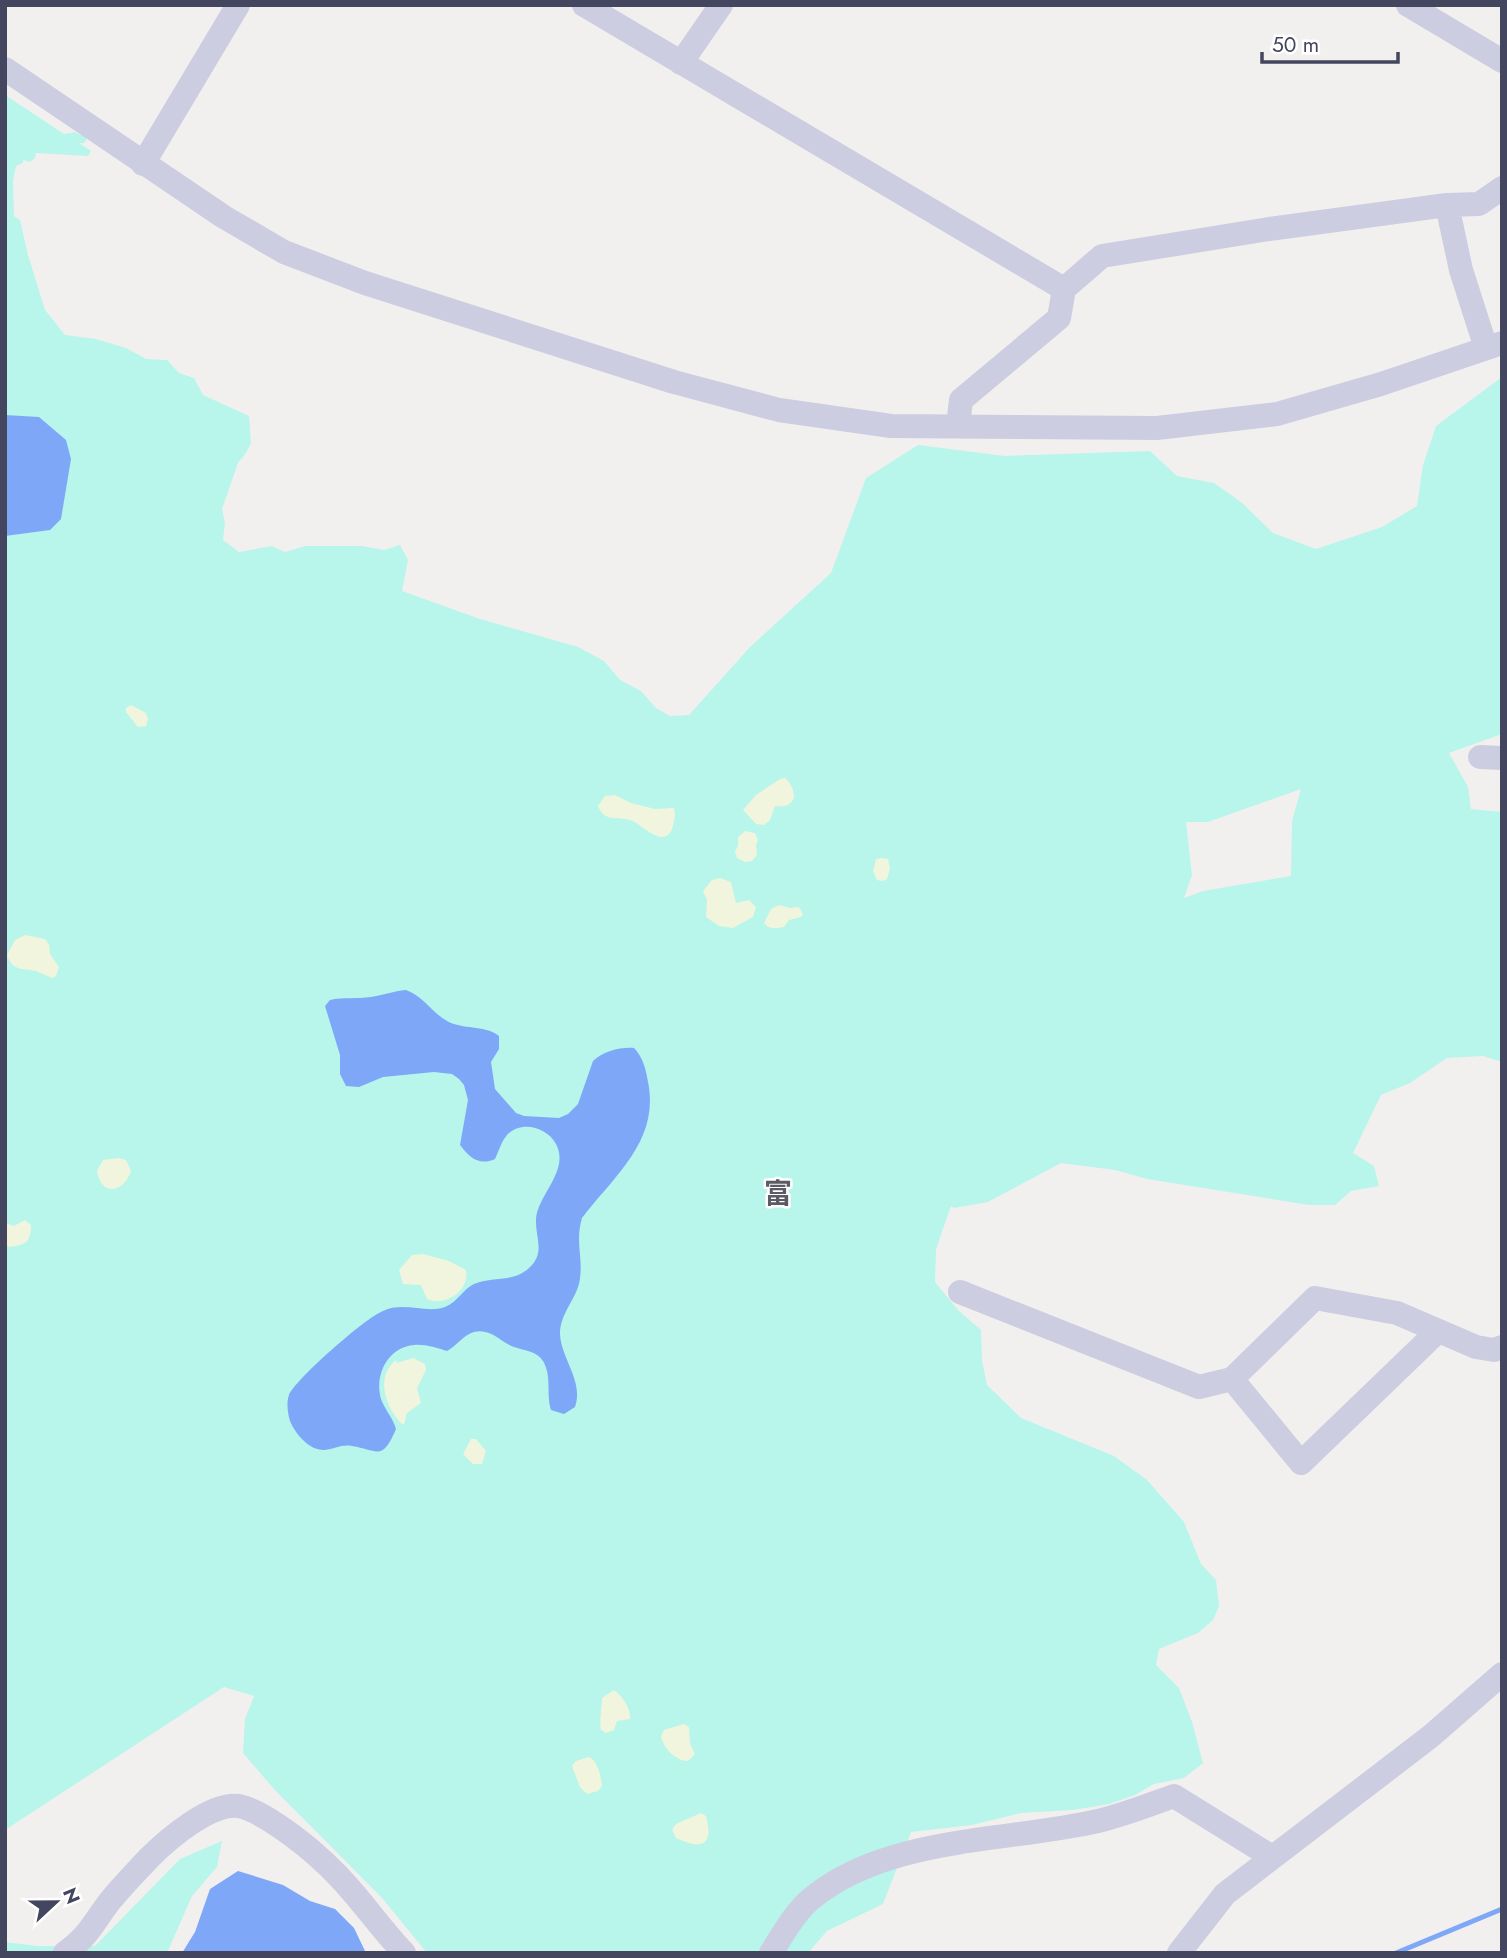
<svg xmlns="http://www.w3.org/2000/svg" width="1507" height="1958" viewBox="0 0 1507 1958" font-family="Jost,'Noto Sans JP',sans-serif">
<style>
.green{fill:#b8f5eb;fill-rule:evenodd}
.sand{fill:#f2f5dd}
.water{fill:#7fa7f7}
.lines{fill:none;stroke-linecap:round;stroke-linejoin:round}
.stream{stroke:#7fa7f7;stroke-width:5}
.minor{stroke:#cccde1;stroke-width:24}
.labels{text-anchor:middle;stroke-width:5;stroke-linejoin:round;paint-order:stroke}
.quarter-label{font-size:28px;font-weight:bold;fill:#5b5a65;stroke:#fff}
</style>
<rect width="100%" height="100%" fill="#f2f0ef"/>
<!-- green -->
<path class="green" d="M5,95L64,134L75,132L80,135L82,134L87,139L84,143H79L91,151L88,156L36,153L35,158L30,162L23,160V163L16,166L13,181L14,216L20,220L28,255L45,310L65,335L96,339L126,348L146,359L167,360L179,373L194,378L203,395L249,416L251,443L246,453L238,463L222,509L225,523L223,540L239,552L272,546L285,552L305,546H362L384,550L400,545L408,560L402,591L480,619L578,647L604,661L620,680L641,691L656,708L670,716L689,715L750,647L831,573L866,478L918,445L1005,456L1150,451L1177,476L1214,483L1241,502L1273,533L1316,549L1382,527L1417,506L1423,465L1436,426L1502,377V734L1449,753L1468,787L1471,809L1502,812V1062L1483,1056L1447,1058L1410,1083L1381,1095L1353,1153L1374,1166L1379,1186L1351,1191L1335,1205H1309L1147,1179L1115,1170L1061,1163L988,1202L954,1208L951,1206L936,1249L935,1282L958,1310L981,1330L982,1361L987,1385L1021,1418L1114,1456L1147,1480L1184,1522L1201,1564L1216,1580L1219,1606L1213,1620L1198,1633L1159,1649L1156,1665L1179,1688L1192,1722L1203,1763L1184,1778L1154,1784L1135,1795L1109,1804L1073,1810L1021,1813L972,1825L911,1832L883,1904L827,1931L808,1953H427L382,1898L274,1789L243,1753L245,1719L254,1696L224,1687L5,1830ZM1301,789L1292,821L1291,876L1203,891L1184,898L1192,875L1186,822H1208Z
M222,1841L217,1867L192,1896L167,1953H5V1942L37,1946H95L180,1859Z"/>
<!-- sand -->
<path class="sand" d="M131,705L146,713L148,719L146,726L138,727L126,712V708Z
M785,778C792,784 800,800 787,805C784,807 779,806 775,806L770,820L764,825L756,824L743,810L756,795L780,779Z
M615,795L631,803L655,809L674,808C676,815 674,823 672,829C663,850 641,823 630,820C617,816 605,823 598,806L605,796Z
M745,831L755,833L758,840L756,845L757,855L752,861L745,862L737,858L735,851L738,846V837Z
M882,858L888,859L890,869L887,879L882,881L877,880L873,871L876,859Z
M720,878L731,882L736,903L749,900L756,907L753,917L733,928L719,926L706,917L707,900L703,891L712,880Z
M779,905L790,908L799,907L803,914L801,917L789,920L784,927C777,928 769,930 764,923L771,909Z
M25,935L45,939L49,944L50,954L59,967L56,976L52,978C47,976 41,973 36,971C23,968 13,972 7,955L15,940Z
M118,1158L126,1160L131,1171C123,1194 101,1196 97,1171L103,1160Z
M25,1220L31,1225C31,1244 24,1245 9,1247L5,1244V1223L14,1226Z
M423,1254L449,1261L466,1270C470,1290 446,1307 427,1299L421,1285L403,1284L399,1270L412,1255Z
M413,1358L425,1364L426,1370L417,1388L421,1403L407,1413L404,1424H402C385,1407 375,1377 396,1360L397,1363Z
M471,1439H476L486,1451L482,1464H473L463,1454Z
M614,1690C622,1696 631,1708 630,1719L617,1721L614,1730L606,1733L601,1730C599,1723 602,1706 602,1698Z
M684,1724L689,1727L690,1744L695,1754L688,1761C676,1761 663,1748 661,1736L664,1730Z
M589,1757C598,1761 601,1777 602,1786L598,1791L587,1794L580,1787L572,1766L576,1761Z
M701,1813L706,1816C714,1846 702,1850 676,1838L672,1830L676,1824Z"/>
<!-- water -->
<path class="water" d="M5,415L39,417L66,440L71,459L61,519L50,530L5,536Z
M406,990C425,997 433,1015 451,1023C466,1029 487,1026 499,1036V1049L491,1062L495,1089L516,1113L524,1116L559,1118L568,1114L578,1104L593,1061C604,1051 620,1047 634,1048C643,1057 646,1070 648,1082C660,1141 614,1176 582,1218C575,1242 583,1256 580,1278C578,1298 560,1312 560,1334C561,1359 584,1381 575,1407L564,1414L551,1410C546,1394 552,1376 543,1361C537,1351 525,1351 514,1347C500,1342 491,1328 474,1332C463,1335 457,1346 447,1351C437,1348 425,1344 414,1345C388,1347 374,1375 381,1399C385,1410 393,1418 396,1429C382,1462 378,1450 352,1446C342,1444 334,1449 325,1450C310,1451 296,1435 290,1421C288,1414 286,1403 289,1395C296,1379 365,1318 383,1311C404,1301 426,1314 445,1307C458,1302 463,1289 474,1284C492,1276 513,1283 529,1268C546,1253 535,1237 536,1219C538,1194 570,1171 556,1144C547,1127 521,1120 507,1135C501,1142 499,1151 495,1159C479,1166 470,1158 460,1145L468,1100L464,1085L459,1079L452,1074L434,1072L383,1077L359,1087L346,1086L340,1074V1055L325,1006L330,1000C343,997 357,999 371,997C383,995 394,991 406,990Z
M238,1871L283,1885L310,1901L335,1909L354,1928L366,1953H182L195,1932L210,1889Z"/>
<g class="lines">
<!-- stream -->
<path class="stream" d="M1396,1953L1502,1909"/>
<!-- minor -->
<path class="minor" d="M584,5L1064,289
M1408,5L1502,61
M681,63L721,5
M5,69L224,217L284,252L365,283L674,382L779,410L891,426L1157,428L1277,414L1381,384L1502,343
M143,164L238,5
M1447,205L1461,270L1486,348
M958,426L961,400L1059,318L1064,289L1102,256L1269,229L1447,205L1479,204L1502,188
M1480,757L1502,758
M960,1292L1199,1387L1232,1379
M1438,1331L1301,1463L1232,1379L1315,1298L1397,1313L1476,1347L1494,1350L1502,1347
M65,1953C90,1935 93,1923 110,1901C122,1886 136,1872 149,1858C168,1839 211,1802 239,1806C250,1808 259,1814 268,1819C300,1839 332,1867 356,1896C372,1915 387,1935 404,1953
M771,1953C783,1934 795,1912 812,1898C888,1836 1007,1842 1098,1821C1124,1815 1149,1805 1174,1796L1272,1857
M1179,1953L1225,1894L1431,1736L1502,1674"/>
</g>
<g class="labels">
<!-- quarter labels -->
<g class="quarter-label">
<text x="778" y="1203">富</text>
</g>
</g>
<!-- border -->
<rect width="1507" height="1958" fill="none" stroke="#44465f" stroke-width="14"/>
<!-- north arrow -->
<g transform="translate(56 1902) rotate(68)" stroke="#ffffff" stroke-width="5" paint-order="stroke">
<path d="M0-5L12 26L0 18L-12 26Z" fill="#44465f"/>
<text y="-10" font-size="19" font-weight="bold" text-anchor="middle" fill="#44465f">N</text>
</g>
<!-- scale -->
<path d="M1262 52v10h136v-10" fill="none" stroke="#44465f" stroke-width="3.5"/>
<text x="1272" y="52" font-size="21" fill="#44465f" stroke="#ffffff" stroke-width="5" paint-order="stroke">50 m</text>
</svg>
